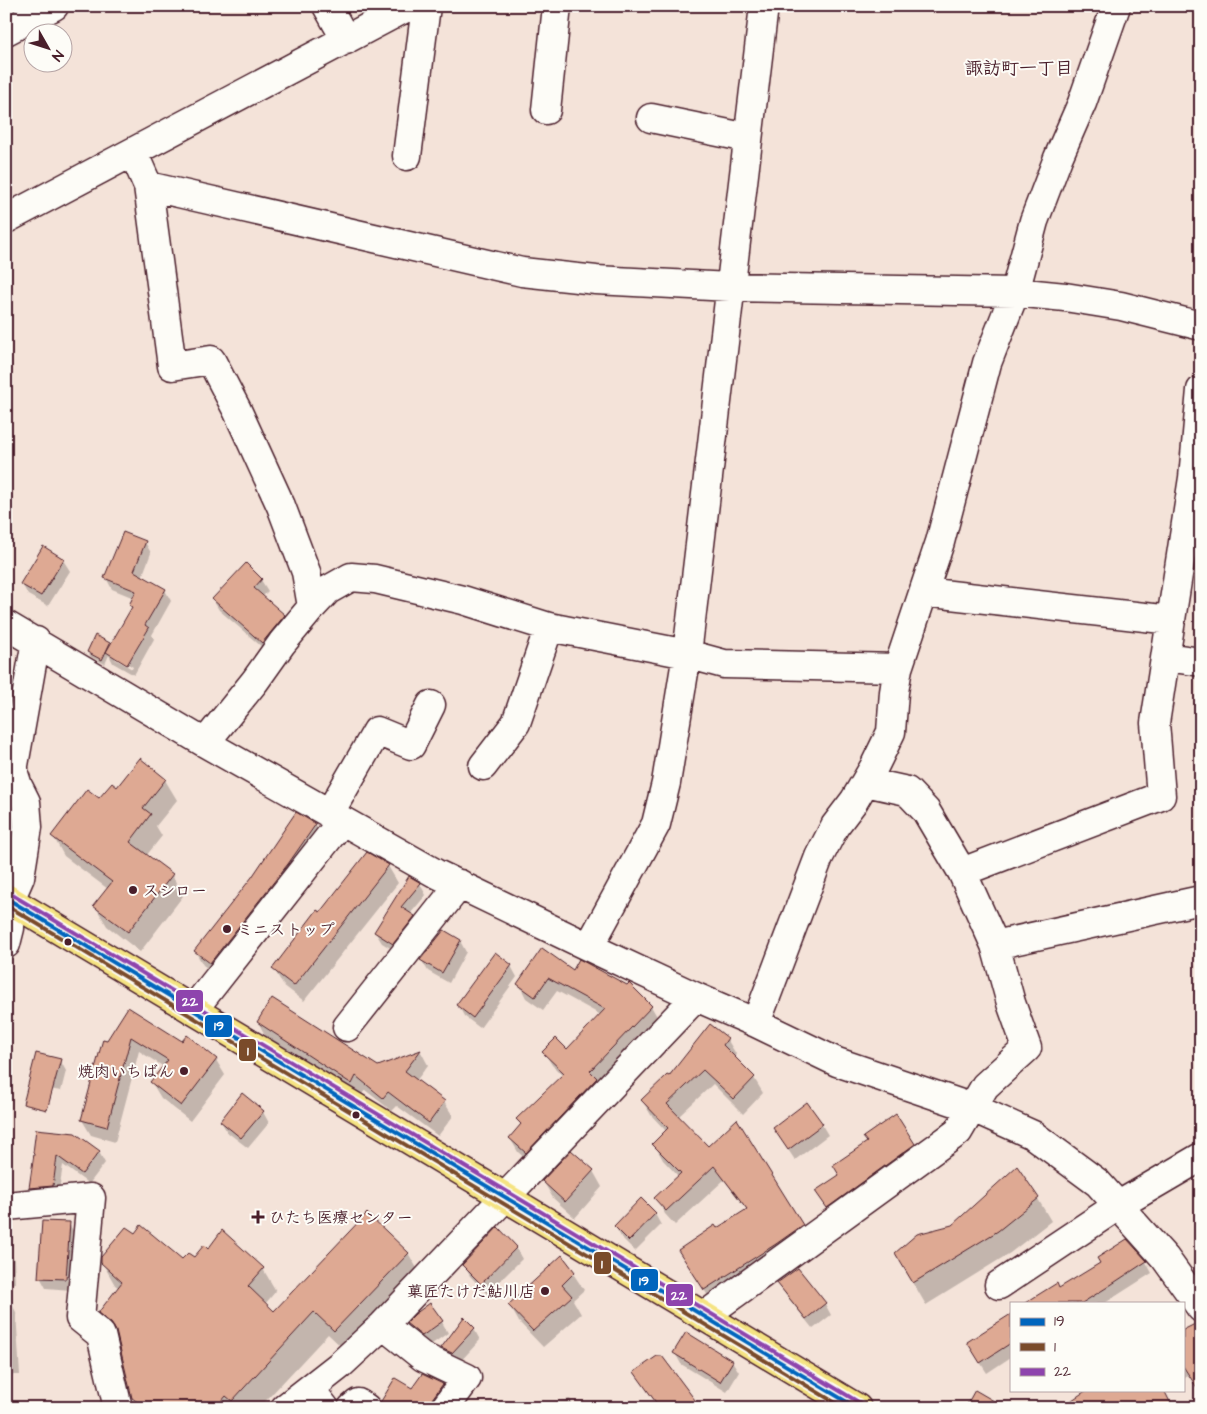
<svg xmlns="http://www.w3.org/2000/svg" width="1207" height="1414" viewBox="0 0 1207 1414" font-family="'Architects Daughter','Klee One',sans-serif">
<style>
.shadow{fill:#0003;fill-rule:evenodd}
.building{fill:#dea993;stroke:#4a1f2b}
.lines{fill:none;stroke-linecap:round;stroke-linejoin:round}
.minor-casing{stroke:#4a1f2b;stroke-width:31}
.highway-casing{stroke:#4a1f2b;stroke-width:31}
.minor{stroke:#fdfcf7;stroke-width:28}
.highway{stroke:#f5e382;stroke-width:28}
.bus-1-casing{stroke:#fdfcf7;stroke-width:8}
.bus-2-casing{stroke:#fdfcf7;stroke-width:8}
.bus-3-casing{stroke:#fdfcf7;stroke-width:8}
.bus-1{stroke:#0065bd;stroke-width:4}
.bus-2{stroke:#7a4b2a;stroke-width:4}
.bus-3{stroke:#8e44ad;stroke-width:4}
.poi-dot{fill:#4a1f2b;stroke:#fdfcf7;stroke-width:2}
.labels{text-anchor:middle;stroke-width:4;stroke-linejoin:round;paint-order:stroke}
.poi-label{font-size:16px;font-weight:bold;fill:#4a1f2b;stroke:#fdfcf7;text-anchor:start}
.neighbourhood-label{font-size:18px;font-weight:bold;fill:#4a1f2b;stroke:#fdfcf7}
.line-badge{stroke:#fdfcf7;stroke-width:2}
.badge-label{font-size:14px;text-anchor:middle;font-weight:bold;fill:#fff}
</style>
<rect width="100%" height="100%" fill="#f4e3d9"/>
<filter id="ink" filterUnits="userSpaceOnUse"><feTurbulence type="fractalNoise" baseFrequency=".02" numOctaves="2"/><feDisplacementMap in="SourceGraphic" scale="10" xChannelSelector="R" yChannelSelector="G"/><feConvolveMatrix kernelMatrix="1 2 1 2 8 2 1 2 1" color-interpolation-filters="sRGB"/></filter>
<g filter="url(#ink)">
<!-- shadow -->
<path class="shadow" d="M145,542L151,553L142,577L165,590L171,601L152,635L154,639L134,675L113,663L109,655L105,664L91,657L88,652L109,644L111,646L132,609L130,605L134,598L112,589L106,578ZM115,656L133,667L132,669L115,659Z
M63,560L70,571L48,606L28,595L22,584Z
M246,565L261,580L268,591L262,597L284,616L290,627L269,653L219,610L213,600Z
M6,682L12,683L20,697L6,774Z
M165,780L177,800L156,826L162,836L146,856L172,875L183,896L140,952L107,926L95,906L108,889L64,856L53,836L117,789Z
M6,791L10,806L14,813L16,842H6Z
M315,824L323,838L218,976L203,965L195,951Z
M367,854L388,866L398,883L304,1001L283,985L274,969Z
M420,884L426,895L410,914L414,917L420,927L400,954L382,943L375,932Z
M460,941L466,952L449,983L428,971L422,961Z
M511,966L517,977L480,1028L464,1016L458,1005Z
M573,971L651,1006L659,1020L534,1166L518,1152L510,1138L521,1125L518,1120L563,1076L552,1065L544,1052L567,1051L601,1015L557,991L543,1010L526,998L519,984Z
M128,1009L183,1042L216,1060L225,1075L190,1121L161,1098L152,1083L164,1067L139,1051L115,1142L91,1135L82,1120L108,1042Z
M258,1022L378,1068L421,1052L428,1065L416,1081L444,1102L453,1116L438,1136L397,1106L392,1111L365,1090L360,1097L266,1037Z
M727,1039L736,1054L734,1058L754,1078L763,1093L743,1114L713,1084L678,1117L708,1147L802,1226L811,1241L714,1305L679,1251L747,1210L724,1180L675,1225L665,1214L656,1198L679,1177L663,1160L654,1144L667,1132L651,1115L642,1100L679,1065Z
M60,1060L66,1071L61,1091L38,1087Z
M263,1112L269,1123L248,1148L227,1132L221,1121Z
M822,1125L828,1135L795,1160L781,1139Z
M39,1130L99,1152L105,1163L89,1184L63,1165L58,1197L36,1199L30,1188Z
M914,1144L920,1155L834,1218L823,1202Z
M6,1167L10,1174L6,1194Z
M593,1171L602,1187L575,1218L553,1198L543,1181Z
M1038,1199L1051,1221L1010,1253L926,1305L896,1253Z
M655,1214L661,1225L635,1251L621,1237L615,1226Z
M69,1224L75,1234L71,1290L46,1288L40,1277Z
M1127,1241L1146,1262L1152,1273L1105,1303H1027L1059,1289L1101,1264Z
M6,1248L14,1259L15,1283L6,1284Z
M516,1248L522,1259L487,1294L470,1276L464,1265Z
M208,1251L263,1269L276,1291L265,1304L274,1313L408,1253L421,1275L348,1353L328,1334L259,1408H139L133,1397L120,1341L112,1335L100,1313L119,1288L115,1285L102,1262L183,1261L194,1258Z
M562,1257L584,1290L573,1300L581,1314L543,1347L519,1322L510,1306Z
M797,1269L825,1304L831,1315L813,1329L785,1294L778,1283Z
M6,1301H10L16,1312L20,1375H7L8,1408H6Z
M1011,1315V1357L987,1373L974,1353Z
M442,1322L448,1333L429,1346L414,1334L408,1324Z
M474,1329L480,1340L458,1364L449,1359L442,1348Z
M1183,1331L1190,1374L1183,1378Z
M675,1353L732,1361L739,1372L727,1392L681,1364Z
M660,1355L699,1408H657L659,1407L636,1373Z
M423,1375L442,1385L452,1401L447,1408H385L382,1403L412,1390Z
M570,1399L575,1408H532V1406Z"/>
<!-- building -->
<path class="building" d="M123,532L146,541L134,571L166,589L145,625L149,628L127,665L106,652L132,607L129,605L136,591L104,578Z
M43,546L64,559L41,596L20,584Z
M246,563L262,579L254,588L285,615L262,643L212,599Z
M95,635L110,643L102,660L87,652Z
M140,758L166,779L143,808L151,814L130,842L173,874L128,932L93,906L112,882L51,836L87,789L99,798L112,783L117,787Z
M296,812L316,824L288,864L210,963L194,951L252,877Z
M367,852L389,865L294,986L272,969L317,910L320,912Z
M409,876L421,883L401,907L415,916L393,944L374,932Z
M444,930L461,940L442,973L420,960Z
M542,948L573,970L579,959L627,985L629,983L652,1006L590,1071L597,1078L526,1153L509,1138L521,1124L516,1119L564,1073L542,1052L556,1038L567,1049L605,1009L548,978L535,997L517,984Z
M495,952L512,965L473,1018L456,1005Z
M272,998L378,1066L421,1050L405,1071L445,1101L429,1123L388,1092L383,1098L356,1076L352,1084L257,1022Z
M128,1007L182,1041L187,1035L217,1059L181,1106L150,1082L168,1060L131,1037L107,1127L81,1120L103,1039L107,1040Z
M710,1024L728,1038L723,1045L755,1077L734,1099L703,1070L667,1104L708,1146L737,1119L803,1225L776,1244L704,1290L678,1250L715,1225L717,1228L747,1209L714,1166L666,1211L654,1198L681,1173L652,1144L668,1128L641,1100L667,1075L669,1076Z
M36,1053L61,1059L47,1110L23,1104Z
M242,1093L264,1111L241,1138L220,1121Z
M807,1102L823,1124L788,1150L773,1128Z
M896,1114L915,1144L827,1208L815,1191L839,1175L833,1165L867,1142L863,1137Z
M36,1129L75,1133L100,1151L82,1174L57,1156L53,1186L29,1188L34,1154L33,1153Z
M571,1150L594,1170L565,1202L542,1181Z
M1017,1166L1039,1198L998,1231L913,1283L895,1253L917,1234L952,1225Z
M641,1198L656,1213L629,1241L614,1226Z
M367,1213L409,1253L334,1331L314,1312L232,1401L226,1396L216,1408H146L132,1398L116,1331L111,1323L98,1313L122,1282L101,1263V1257L126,1227L135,1233L141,1225L182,1259L188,1253L194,1257L204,1245L208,1249L222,1230L264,1268L248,1286L274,1311Z
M42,1221L70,1222L66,1279L38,1278Z
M498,1227L517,1247L481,1284L462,1265Z
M1127,1239L1147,1261L1106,1288L1082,1303H1025L1057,1283L1059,1288L1100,1263L1097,1258Z
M562,1255L575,1272L562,1285L572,1296L533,1331L508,1305Z
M798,1268L826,1303L806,1319L777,1283Z
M430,1303L443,1321L422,1336L406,1323L415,1314Z
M1011,1314V1343L980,1363L967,1342Z
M464,1317L475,1328L452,1353L441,1348Z
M1197,1323H1201V1394L1183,1366V1330Z
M686,1332L733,1361L720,1382L673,1353Z
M657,1356H662L701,1408H660L634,1372Z
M422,1374L443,1384L432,1399L430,1408H389L380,1403L395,1378L412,1388Z
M975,1390L1006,1408H965Z
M1087,1390H1164L1173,1408H1060Z"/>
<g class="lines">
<defs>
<path id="minor" d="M327,6L346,40
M6,31L54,6
M546,110L557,6
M651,118L748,138
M133,152L148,186L172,366L211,360L237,410L281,506L306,572L312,607
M407,156L426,6
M148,186L522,272L596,280L730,287L1015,292L1065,297L1121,306L1201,326
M6,219L409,6
M924,592L1171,620
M6,625L205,743L435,873L589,947L696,997L756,1023L837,1062L973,1108L1033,1135L1098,1183L1165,1258L1201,1308
M1166,657L1201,662
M205,743L255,681L282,643L312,607L328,590L351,577L375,579L463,600L549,627L687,654L724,664L898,668
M483,766L516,723L549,627
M329,814L377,731L411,745L431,705
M962,872L1161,796L1155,723L1193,478L1201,390
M6,944L10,928V900L20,877L28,827L26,802L18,786L14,774V765L36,641
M995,945L1201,900
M589,947L656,824L666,783L687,654L764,6
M193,1010L342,821
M756,1023L819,857L835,826L854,801L874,767L891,732L894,692L898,668L940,542L987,363L1015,292L1034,221L1058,158L1082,103L1116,6
M347,1027L460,884
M6,1206L91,1198L80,1318L101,1335L118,1408
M999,1285L1119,1205L1201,1157
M704,1316L958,1132L985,1086L1027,1048L1011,1003L995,945L962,872L926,811L907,791L866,782
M383,1325L423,1357L467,1378L445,1408
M310,1389L325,1408
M285,1408L340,1365L383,1325L696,997
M352,1408L358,1403L366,1408"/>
<path id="highway" d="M6,898L857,1408"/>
</defs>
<!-- minor casing -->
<use href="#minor" class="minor-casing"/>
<!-- highway casing -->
<use href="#highway" class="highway-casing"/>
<!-- minor -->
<use href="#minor" class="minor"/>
<!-- highway -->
<use href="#highway" class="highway"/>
<defs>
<path id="bus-1" d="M6,898L857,1408"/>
<path id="bus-2" d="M6,905L844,1408"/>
<path id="bus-3" d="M9,893L860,1403"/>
</defs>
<!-- bus-1 casing -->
<use href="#bus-1" class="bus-1-casing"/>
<!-- bus-2 casing -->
<use href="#bus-2" class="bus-2-casing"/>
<!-- bus-3 casing -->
<use href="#bus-3" class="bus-3-casing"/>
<!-- bus-1 -->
<use href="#bus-1" class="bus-1"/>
<!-- bus-2 -->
<use href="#bus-2" class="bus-2"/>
<!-- bus-3 -->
<use href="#bus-3" class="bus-3"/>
</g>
</g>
<!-- markers -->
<g class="poi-dot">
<circle cx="133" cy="890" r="5"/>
<circle cx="227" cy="929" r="5"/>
<circle cx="68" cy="942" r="4.5"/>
<circle cx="184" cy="1071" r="5"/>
<circle cx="356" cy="1115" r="4.5"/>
<path d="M255.5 1209.5h5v5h5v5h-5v5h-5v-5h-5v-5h5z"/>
<circle cx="545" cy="1291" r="5"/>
</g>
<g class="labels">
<!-- poi labels -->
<g class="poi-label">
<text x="143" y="896">スシロー</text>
<text x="237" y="935">ミニストップ</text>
<text x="174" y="1077" text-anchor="end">焼肉いちばん</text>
<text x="269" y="1223">ひたち医療センター</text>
<text x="535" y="1297" text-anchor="end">菓匠たけだ鮎川店</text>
</g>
<!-- neighbourhood labels -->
<g class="neighbourhood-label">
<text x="1019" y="74">諏訪町一丁目</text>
</g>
</g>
<g class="line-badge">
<rect x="175" y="989" width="29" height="24" rx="5" fill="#8e44ad"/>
<rect x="204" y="1014" width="29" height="24" rx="5" fill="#0065bd"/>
<rect x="238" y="1038" width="19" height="24" rx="5" fill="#7a4b2a"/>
<rect x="593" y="1251" width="19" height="24" rx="5" fill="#7a4b2a"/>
<rect x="630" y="1268" width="29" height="24" rx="5" fill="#0065bd"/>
<rect x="665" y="1283" width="29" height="24" rx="5" fill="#8e44ad"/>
</g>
<g class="badge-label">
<text x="190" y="1006">22</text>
<text x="219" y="1030">19</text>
<text x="248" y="1055">1</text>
<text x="602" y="1268">1</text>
<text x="644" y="1285">19</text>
<text x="679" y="1300">22</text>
</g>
<!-- margin -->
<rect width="1207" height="1414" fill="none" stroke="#fdfcf7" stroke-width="25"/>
<rect x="12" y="12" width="1182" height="1389" fill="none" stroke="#4a1f2b" stroke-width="2" filter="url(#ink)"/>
<!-- legend -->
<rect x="1010" y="1302" width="175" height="90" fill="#fdfcf7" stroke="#b5a4a5"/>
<rect x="1020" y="1318" width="25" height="8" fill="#0065bd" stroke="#b5a4a5"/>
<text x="1054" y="1326" font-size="15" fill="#4a1f2b">19</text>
<rect x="1020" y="1343" width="25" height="8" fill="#7a4b2a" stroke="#b5a4a5"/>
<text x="1054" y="1352" font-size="15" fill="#4a1f2b">1</text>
<rect x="1020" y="1368" width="25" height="8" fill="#8e44ad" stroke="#b5a4a5"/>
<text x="1054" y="1376" font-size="15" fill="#4a1f2b">22</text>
<!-- north arrow -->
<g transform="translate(48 48) rotate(129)"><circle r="24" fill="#fdfcf7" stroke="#b5a4a5"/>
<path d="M0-4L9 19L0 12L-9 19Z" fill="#4a1f2b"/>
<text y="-8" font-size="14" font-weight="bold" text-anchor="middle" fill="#4a1f2b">N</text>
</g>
</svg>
